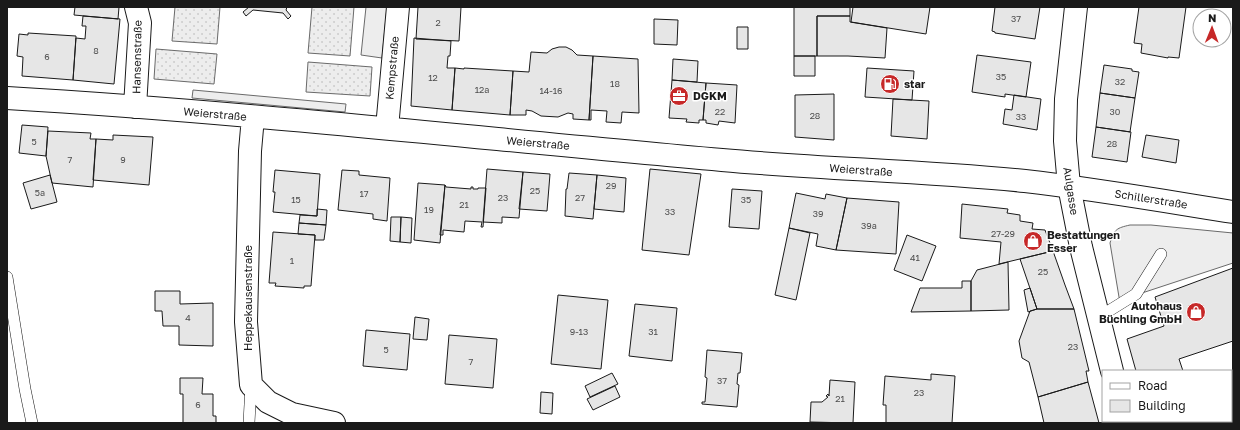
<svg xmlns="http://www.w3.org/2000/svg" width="1240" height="430" viewBox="0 0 1240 430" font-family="'Golos Text',sans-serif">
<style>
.grass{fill:url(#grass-dots);stroke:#6a6a6a}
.pitch{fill:#ededed;stroke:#6a6a6a}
.building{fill:#e6e6e6;stroke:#1a1a1a}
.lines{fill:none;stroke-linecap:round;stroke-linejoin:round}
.lane-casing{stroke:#1a1a1a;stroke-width:12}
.street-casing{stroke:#1a1a1a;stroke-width:24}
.secondary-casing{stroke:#1a1a1a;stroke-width:24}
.lane{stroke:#fff;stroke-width:11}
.street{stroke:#fff;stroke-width:22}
.secondary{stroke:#fff;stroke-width:22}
.labels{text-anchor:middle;stroke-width:3;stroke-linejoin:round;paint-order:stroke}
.number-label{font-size:9px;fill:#4d4d4d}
.street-label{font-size:11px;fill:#1a1a1a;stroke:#fff}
.poi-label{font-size:11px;font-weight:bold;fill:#1a1a1a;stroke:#fff;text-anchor:start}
</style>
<defs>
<pattern id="grass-dots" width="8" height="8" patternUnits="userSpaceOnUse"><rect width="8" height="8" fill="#ededed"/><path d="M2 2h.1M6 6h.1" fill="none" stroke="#cbcbcb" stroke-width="1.8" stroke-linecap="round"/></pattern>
</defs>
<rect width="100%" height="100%" fill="#fff"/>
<!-- grass -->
<path class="grass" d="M175,7H220L217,44L172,41Z
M312,7H354L350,56L308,53Z
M156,49L217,54L214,84L154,79Z
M308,62L372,67L370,96L306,92Z"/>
<!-- pitch -->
<path class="pitch" d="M366,7H387L382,58L361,55Z
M193,90L346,104L345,112L192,98Z
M1130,225H1151L1233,233V263L1142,293L1121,309L1110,243C1114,229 1117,228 1130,225Z"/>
<!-- building -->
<path class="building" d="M75,7H119L118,19L74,15Z
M249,7H287L286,10L291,16L288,19L283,13L253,10L246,16L243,12Z
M418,7H461L459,41L416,39Z
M794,7H850V16H817V56H794Z
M853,7H930L926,34L851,22Z
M995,7H1040L1035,39L995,33V32L992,31Z
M1139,7H1186L1179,58L1168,57V58L1141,53L1142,44L1134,43Z
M83,16L120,19L114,84L73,80L76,38L85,39L86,26H82Z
M817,16H850V22L887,28L885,58L848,56H817Z
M654,19L678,20L677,45L654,44Z
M737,27H748V49H737Z
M28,33L76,36L73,80L22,76L23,57L17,56L19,34L28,35Z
M414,38L451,41L450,56H448L447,68H455L452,110L411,106Z
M559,47H566L572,50L577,55L593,56L589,120L573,119V114L568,113L558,117L541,116L532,111L526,110V115H510L513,71L529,72L531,52L547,53L552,49Z
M977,55L1031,62L1026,97L1005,94V97L972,92Z
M593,56L638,59L639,113L622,112L621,123L606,122L607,111L591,110V120H589Z
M794,56H815V76H794Z
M673,59L698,61L697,82L672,80Z
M1104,65L1132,69V71L1139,72L1135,98L1100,93Z
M455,68L464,69V68L513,71L510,115L452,110Z
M867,68L914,71L912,100L865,97Z
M672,80L706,83L703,120H699V123L686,122L687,119L669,118Z
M706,83L737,85L735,123L719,121L718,125L706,123V120H703Z
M1100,93L1135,98L1130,132L1096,127Z
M834,94V140L795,137V95Z
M1014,95L1041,99L1037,130L1003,124L1005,109L1012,110Z
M893,99L929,101L927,139L891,136Z
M22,125L48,127L46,156L19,153Z
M1096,127L1131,132L1127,162L1092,157Z
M48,131L91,133L90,139H96L93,187L52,183L46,156Z
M113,135L153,137L149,185L93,180L96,139L113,140Z
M1146,135L1179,140L1176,163L1142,157Z
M487,169L523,172L519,218L502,217V223L483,222Z
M650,169L701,174L689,255L642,250Z
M275,170L320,174L317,216L273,212L275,192H273Z
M342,170L359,171V175L390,178L387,221L373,219V214L338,210Z
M523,172L550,174L547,211L519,209Z
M569,173L597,175L593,219L565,216L566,189H567Z
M50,175L57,202L31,209L23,183Z
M597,175L626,178L624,212L594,209Z
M418,183L445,185L440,243L414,240Z
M445,185L446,187L471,189V187H473V189H478V188H486L483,227H481L482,222L465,221L464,232L443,230V235H440Z
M732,189L762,191L759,229L729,227Z
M796,193L825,199L826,194L847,198L836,250L816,246L818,234L789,228Z
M847,198L899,202L896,254L836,250Z
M962,204L1008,209L1007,213L1020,215V221L1033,223L1032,229L1045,230L1053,251L999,264L1001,242L960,238Z
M317,209L327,210L326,225L299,223L300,215L317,216Z
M391,217H401L400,242L390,241Z
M401,217L412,218L411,243L400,242Z
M299,223L326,225L324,240H315V235L298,234Z
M789,228L810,233L796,300L775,295Z
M273,232L315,235L311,286H304V288L275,286L276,283H269Z
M907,235L936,246L922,281L894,270Z
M1053,251L1065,285L1074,309H1037L1020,259Z
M1008,262L1009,310L971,311V281L977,270Z
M1233,268V341L1179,359L1183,371H1136L1127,339L1164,326L1155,297Z
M962,281H971V311L911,312L920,288H962Z
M1030,288L1037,309L1028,312L1024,290Z
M155,291H180V304L213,303V346L179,345V326H163L162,311H155Z
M558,295L608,300L601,369L551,364Z
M635,304L677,308L672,361L629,356Z
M1037,309H1074L1089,371H1086L1088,382L1038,397L1029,362L1022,358L1019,341L1030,311Z
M415,317L429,319L427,340L413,339Z
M366,330L410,334L407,370L363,366Z
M449,335L497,339L493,388L445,384Z
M707,350L742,353L740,373H738L737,384L739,385L737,407L702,404V402H705L707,378L705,377Z
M612,373L618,384L590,397L585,386Z
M931,374L955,376L952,423H886V405H883L885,376L931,380Z
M180,378H203L202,394H213V416H216V423H183V394H180Z
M830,380L855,382L853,423L810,422L811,402H822L828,397L826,396L828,394L829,396Z
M1088,382L1099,423H1044L1038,397Z
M615,386L620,397L593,410L587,399Z
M541,392L553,393L552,414L540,413Z
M1150,421H1183L1184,423H1151Z"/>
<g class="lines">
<defs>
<path id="lane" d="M7,277L25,389L32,423
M1099,317L1136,294L1161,254
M249,423L251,385"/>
<path id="street" d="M7,98C246,112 484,139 722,160C823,169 924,171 1025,181C1095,189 1164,201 1233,212
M135,107L140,23L136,7
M253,117L250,151L246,322L251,385L268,402L292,414L334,423
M387,128L398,7"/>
<path id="secondary" d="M1076,7L1066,99L1065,141L1069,186L1081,247L1112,371
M1125,421V423"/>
</defs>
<!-- lane casing -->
<use href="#lane" class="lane-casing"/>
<!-- street casing -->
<use href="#street" class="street-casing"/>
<!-- secondary casing -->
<use href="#secondary" class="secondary-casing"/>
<!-- lane -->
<use href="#lane" class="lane"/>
<!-- street -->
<use href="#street" class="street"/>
<!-- secondary -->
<use href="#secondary" class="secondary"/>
</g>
<!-- icons -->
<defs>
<symbol id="fuel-disc" viewBox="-11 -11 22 22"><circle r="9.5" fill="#c62828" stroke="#fff"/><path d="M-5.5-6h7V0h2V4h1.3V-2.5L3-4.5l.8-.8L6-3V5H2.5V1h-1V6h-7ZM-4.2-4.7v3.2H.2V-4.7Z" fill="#fff"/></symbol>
<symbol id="office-disc" viewBox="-11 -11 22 22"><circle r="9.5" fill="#c62828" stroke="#fff"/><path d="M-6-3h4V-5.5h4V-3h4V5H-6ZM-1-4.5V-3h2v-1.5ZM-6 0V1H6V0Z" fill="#fff"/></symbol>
<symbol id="shop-disc" viewBox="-11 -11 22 22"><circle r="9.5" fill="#c62828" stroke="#fff"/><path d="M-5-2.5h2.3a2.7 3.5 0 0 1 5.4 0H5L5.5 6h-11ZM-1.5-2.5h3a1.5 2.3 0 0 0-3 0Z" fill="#fff"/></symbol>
</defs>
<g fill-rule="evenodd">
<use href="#fuel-disc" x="879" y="73" width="22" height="22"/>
<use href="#office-disc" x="668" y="85" width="22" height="22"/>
<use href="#shop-disc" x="1022" y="230" width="22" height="22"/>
<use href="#shop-disc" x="1185" y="301" width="22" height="22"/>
</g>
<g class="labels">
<!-- number labels -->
<g class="number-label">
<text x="1016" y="22">37</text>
<text x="438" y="26">2</text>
<text x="96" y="54">8</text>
<text x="47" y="60">6</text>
<text x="1001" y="80">35</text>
<text x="433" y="81">12</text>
<text x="1120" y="85">32</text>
<text x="615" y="87">18</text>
<text x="482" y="93">12a</text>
<text x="551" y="94">14-16</text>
<text x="720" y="115">22</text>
<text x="1115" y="115">30</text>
<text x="815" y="119">28</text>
<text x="1021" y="120">33</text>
<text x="34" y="145">5</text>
<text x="1112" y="147">28</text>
<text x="70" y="163">7</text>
<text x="123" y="163">9</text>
<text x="611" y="189">29</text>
<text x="535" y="194">25</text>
<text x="40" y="196">5a</text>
<text x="364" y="197">17</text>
<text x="503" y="201">23</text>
<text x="580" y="201">27</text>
<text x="296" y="203">15</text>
<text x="746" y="203">35</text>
<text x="464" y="208">21</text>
<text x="429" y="213">19</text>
<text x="670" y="215">33</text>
<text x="818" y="217">39</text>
<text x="869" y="229">39a</text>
<text x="1003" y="237">27-29</text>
<text x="915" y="261">41</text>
<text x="292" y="264">1</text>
<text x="1043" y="275">25</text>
<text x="188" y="321">4</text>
<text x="579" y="335">9-13</text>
<text x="653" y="335">31</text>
<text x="1073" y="350">23</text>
<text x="386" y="353">5</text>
<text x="471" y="365">7</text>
<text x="722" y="384">37</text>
<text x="919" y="396">23</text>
<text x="840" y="402">21</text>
<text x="198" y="408">6</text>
</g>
<!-- street labels -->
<g class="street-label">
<text transform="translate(137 57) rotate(-89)" y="4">Hansenstraße</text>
<text transform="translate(392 68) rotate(-85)" y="4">Kempstraße</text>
<text transform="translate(215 114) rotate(5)" y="4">Weierstraße</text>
<text transform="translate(538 143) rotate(5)" y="4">Weierstraße</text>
<text transform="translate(861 170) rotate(4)" y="4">Weierstraße</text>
<text transform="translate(1071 191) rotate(81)" y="4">Aulgasse</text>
<text transform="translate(1151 199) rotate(9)" y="4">Schillerstraße</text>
<text transform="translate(248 298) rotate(-90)" y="4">Heppekausenstraße</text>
</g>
<!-- poi labels -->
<g class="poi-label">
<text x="904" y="88">star</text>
<text x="693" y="100">DGKM</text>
<text x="1047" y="239">Bestattungen<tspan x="1047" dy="13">Esser</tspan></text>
<text x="1182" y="310" text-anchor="end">Autohaus<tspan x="1182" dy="13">Büchling GmbH</tspan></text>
</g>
</g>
<!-- border -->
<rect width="1240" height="430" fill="none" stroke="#1a1a1a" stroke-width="16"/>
<!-- legend -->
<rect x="1102" y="370" width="130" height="52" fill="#ffffff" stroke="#a3a3a3"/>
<rect x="1110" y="383" width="20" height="6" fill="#ffffff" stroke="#a3a3a3"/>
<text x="1138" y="390" font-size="12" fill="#1a1a1a">Road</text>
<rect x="1110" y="400" width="20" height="12" fill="#e6e6e6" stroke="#a3a3a3"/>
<text x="1138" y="410" font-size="12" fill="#1a1a1a">Building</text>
<!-- north arrow -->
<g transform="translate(1212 28) rotate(1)"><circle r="19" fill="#ffffff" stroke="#a3a3a3"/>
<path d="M0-3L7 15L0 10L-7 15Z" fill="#c62828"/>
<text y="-6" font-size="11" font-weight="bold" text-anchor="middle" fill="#1a1a1a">N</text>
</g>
</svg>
